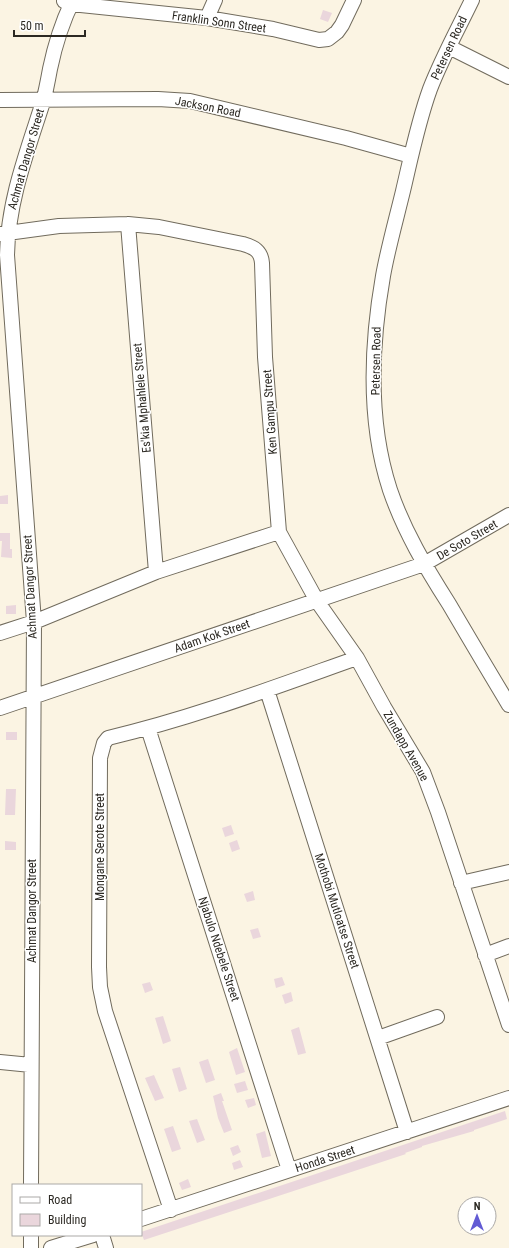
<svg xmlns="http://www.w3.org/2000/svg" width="509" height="1248" viewBox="0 0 509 1248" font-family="'Roboto Condensed',sans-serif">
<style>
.building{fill:#ead6dc}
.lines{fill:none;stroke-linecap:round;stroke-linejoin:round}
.minor-casing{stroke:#716b5d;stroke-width:16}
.minor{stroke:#fff;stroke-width:14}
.labels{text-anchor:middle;stroke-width:3;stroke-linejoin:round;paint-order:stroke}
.street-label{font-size:12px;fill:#2c2923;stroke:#fff}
</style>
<rect width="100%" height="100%" fill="#fbf4e3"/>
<!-- building -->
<path class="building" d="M323,10L332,13L328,22L320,19Z
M8,495V504H0V496Z
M0,533H10V549H12V558L1,557L2,541H0Z
M16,605V614H6V606Z
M6,732H17V740H6Z
M6,789H16L15,815H5Z
M231,825L234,834L225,837L222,828Z
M237,840L240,849L232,852L229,843Z
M5,841L16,842V850H5Z
M253,891L255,900L247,902L244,894Z
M258,928L261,937L253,939L250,930Z
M282,977L285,985L276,988L274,979Z
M150,982L153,990L145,993L142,984Z
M291,992L293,1001L285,1004L282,995Z
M163,1016L171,1041L163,1044L155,1018Z
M299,1027L306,1053L298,1055L291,1030Z
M237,1048L245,1072L236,1075L229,1052Z
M208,1059L215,1080L206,1083L199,1062Z
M180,1067L187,1089L179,1092L172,1069Z
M154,1075L164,1098L155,1101L145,1078Z
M245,1081L248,1090L237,1093L234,1084Z
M221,1093L224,1101H222L232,1130L224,1133L218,1118L213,1096Z
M254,1098L256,1105L248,1108L245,1100Z
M505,1111L507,1119L474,1130V1131L422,1146V1147L405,1153L406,1154L144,1240L141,1232Z
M197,1119L205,1140L197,1143L189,1121Z
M173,1126L181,1149L172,1152L164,1129Z
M265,1131L271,1156L262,1158L256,1134Z
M238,1145L241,1152L233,1156L230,1148Z
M240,1160L243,1167L234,1170L232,1163Z
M188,1179L191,1187L182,1190L179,1183Z"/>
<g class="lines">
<defs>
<path id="minor" d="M472,0C458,29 442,58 430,89C418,122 411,157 403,191C396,220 388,248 383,276C371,345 368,423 390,490C404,531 426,568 449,604C469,638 489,672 509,705
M64,1L71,4L207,18L273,29L319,40L328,39L337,32L342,25L354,0
M207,18L215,0
M449,47L509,77
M0,100L158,99L190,101L346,138L411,156
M128,224L156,572
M0,234L59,226L128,224L159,227L243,244C254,247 261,251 262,263L265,357L279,532L317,601L357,658L384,707L423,772L438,812L509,1025
M0,633L34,622L156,572L279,532
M267,690L407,1132
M0,708L424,564L509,515
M148,728L289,1170
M461,883L509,872
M485,955L509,946
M378,1038L437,1017
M0,1062L31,1065
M31,1185L34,622L7,255C8,201 27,152 43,102C46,91 48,80 50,69C55,45 62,22 73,0
M171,1210L105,1011L100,987L99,967L100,758L104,743L108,738C193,718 275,687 357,658
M141,1219L509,1098
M31,1235V1248
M102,1235L106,1248
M51,1248L93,1235"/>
</defs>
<!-- minor casing -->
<use href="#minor" class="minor-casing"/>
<!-- minor -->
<use href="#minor" class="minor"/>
</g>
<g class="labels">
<!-- street labels -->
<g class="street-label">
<text transform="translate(219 22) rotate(8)" y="4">Franklin Sonn Street</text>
<text transform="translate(449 48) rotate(-65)" y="4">Petersen Road</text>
<text transform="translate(208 107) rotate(11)" y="4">Jackson Road</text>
<text transform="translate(26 159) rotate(-74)" y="4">Achmat Dangor Street</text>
<text transform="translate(376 361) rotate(-89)" y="4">Petersen Road</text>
<text transform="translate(142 398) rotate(-95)" y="4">Es'kia Mphahlele Street</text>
<text transform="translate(270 412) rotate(-94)" y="4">Ken Gampu Street</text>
<text transform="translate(467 540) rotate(-30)" y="4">De Soto Street</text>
<text transform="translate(30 587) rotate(-93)" y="4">Achmat Dangor Street</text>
<text transform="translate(212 636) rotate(-19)" y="4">Adam Kok Street</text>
<text transform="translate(406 746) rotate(60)" y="4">Zundapp Avenue</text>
<text transform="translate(100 847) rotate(-90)" y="4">Mongane Serote Street</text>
<text transform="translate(32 911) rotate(-90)" y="4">Achmat Dangor Street</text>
<text transform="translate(337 911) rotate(72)" y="4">Mothobi Mutloatse Street</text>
<text transform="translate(219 949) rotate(72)" y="4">Njabulo Ndebele Street</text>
<text transform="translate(325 1159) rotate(-18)" y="4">Honda Street</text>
</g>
</g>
<!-- legend -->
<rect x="12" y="1184" width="130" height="52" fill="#ffffff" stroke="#aba9a7"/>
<rect x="20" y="1197" width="20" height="6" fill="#ffffff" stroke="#aba9a7"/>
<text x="48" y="1204" font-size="12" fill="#2c2923">Road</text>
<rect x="20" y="1214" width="20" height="12" fill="#ead6dc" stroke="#aba9a7"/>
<text x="48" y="1224" font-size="12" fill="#2c2923">Building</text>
<!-- north arrow -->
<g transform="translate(477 1216)"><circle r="19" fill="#ffffff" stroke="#aba9a7"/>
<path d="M0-3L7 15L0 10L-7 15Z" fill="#625bd4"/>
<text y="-6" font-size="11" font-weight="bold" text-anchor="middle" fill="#2c2923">N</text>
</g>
<!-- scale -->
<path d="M14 30v6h71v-6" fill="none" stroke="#2c2923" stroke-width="2"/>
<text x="20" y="30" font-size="12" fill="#2c2923" stroke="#ffffff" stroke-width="3" paint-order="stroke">50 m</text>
</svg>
